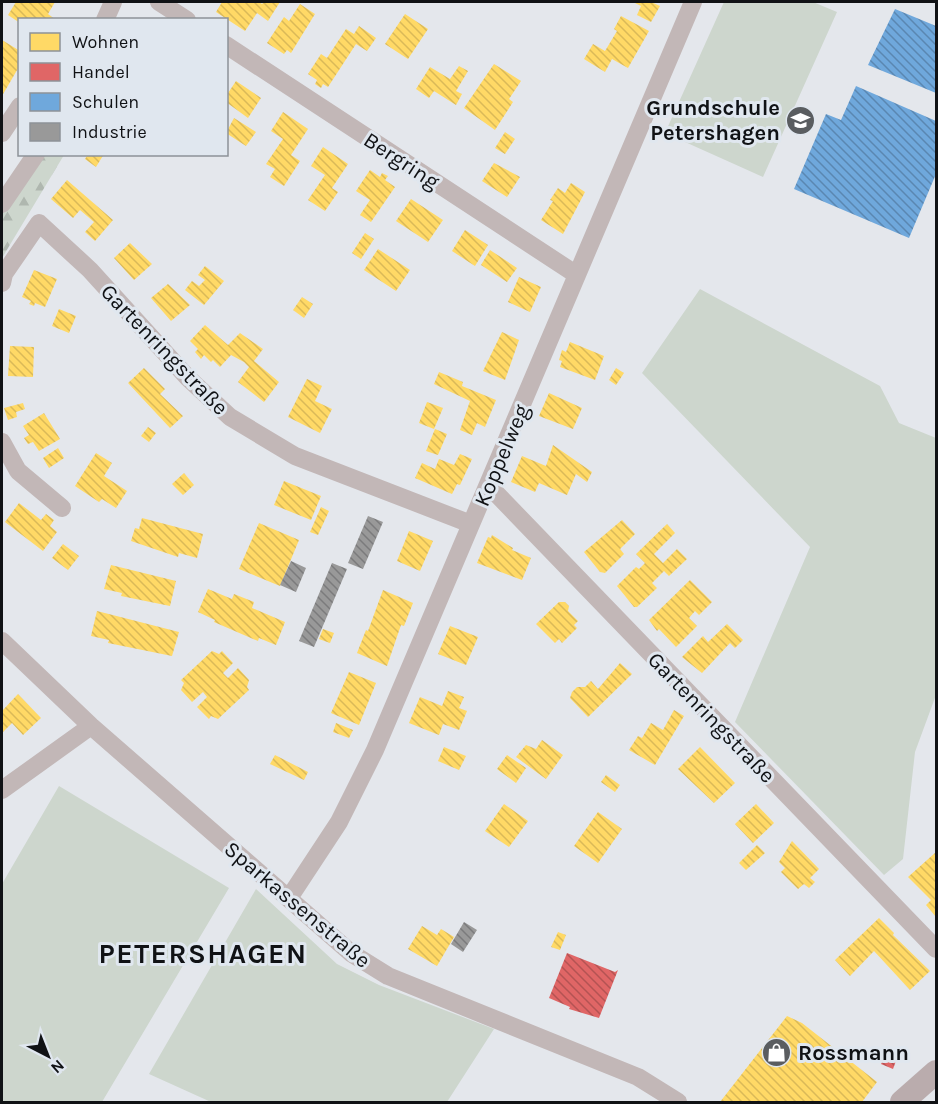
<svg xmlns="http://www.w3.org/2000/svg" width="938" height="1104" viewBox="0 0 938 1104" font-family="Karla,sans-serif">
<style>
.green{fill:#cdd6cd}
.forest{fill:url(#forest-firs)}
.homes{fill:url(#homes-back-hatch)}
.shops{fill:url(#shops-back-hatch)}
.schools{fill:url(#schools-back-hatch)}
.industry{fill:url(#industry-back-hatch)}
.lines{fill:none;stroke-linecap:round;stroke-linejoin:round}
.street{stroke:#c2b7b7;stroke-width:18}
.secondary{stroke:#baacad;stroke-width:24}
.labels{text-anchor:middle;stroke-width:6;stroke-linejoin:round;paint-order:stroke}
.poi-label{font-size:22px;font-weight:bold;fill:#101215;stroke:#e0e7ef;text-anchor:end}
.street-label{font-size:22px;fill:#101215;stroke:#e0e7ef}
.district-label{font-size:28px;font-weight:bold;letter-spacing:1.5px;fill:#101215;stroke:#e0e7ef}
</style>
<defs>
<pattern id="forest-firs" width="22" height="20" patternUnits="userSpaceOnUse" patternTransform="scale(1.5)"><rect width="22" height="20" fill="#cdd6cd"/><path d="M5 1l3.5 6h-7zM16 11l3.5 6h-7z" fill="#afb7af"/></pattern>
<pattern id="homes-back-hatch" width="6" height="6" patternUnits="userSpaceOnUse" patternTransform="scale(1.5)"><rect width="6" height="6" fill="#ffd966"/><path d="M-1 5l2 2M0 0l6 6M5-1l2 2" fill="none" stroke="#dab958"/></pattern>
<pattern id="shops-back-hatch" width="6" height="6" patternUnits="userSpaceOnUse" patternTransform="scale(1.5)"><rect width="6" height="6" fill="#e06666"/><path d="M-1 5l2 2M0 0l6 6M5-1l2 2" fill="none" stroke="#b45353"/></pattern>
<pattern id="schools-back-hatch" width="6" height="6" patternUnits="userSpaceOnUse" patternTransform="scale(1.5)"><rect width="6" height="6" fill="#6fa8dc"/><path d="M-1 5l2 2M0 0l6 6M5-1l2 2" fill="none" stroke="#5a87b1"/></pattern>
<pattern id="industry-back-hatch" width="6" height="6" patternUnits="userSpaceOnUse" patternTransform="scale(1.5)"><rect width="6" height="6" fill="#999"/><path d="M-1 5l2 2M0 0l6 6M5-1l2 2" fill="none" stroke="#7b7b7c"/></pattern>
</defs>
<rect width="100%" height="100%" fill="#e4e7ec"/>
<!-- green -->
<path class="green" d="M724,2H813L837,12L763,177L665,133Z
M700,289L880,386L899,423L936,438V695L915,752L903,859L884,875L735,722L810,547L642,373Z
M59,786L229,888L102,1102H2V884Z
M256,889L337,964L379,985L494,1029L447,1102H211L149,1074Z"/>
<!-- forest -->
<path class="forest" d="M43,155H64L2,258V213L20,192Z"/>
<!-- homes -->
<path class="homes" d="M16,2H55L48,14L56,20H20V23L8,15Z
M222,2H259L262,4L264,2H280L268,21L257,13L245,31L216,12Z
M633,2H651L660,6L651,22L637,15L641,6Z
M300,4L315,14L291,53L287,50L284,54L267,43L284,17L289,21Z
M405,14L428,29L408,59L385,44Z
M621,16L649,31L628,68L612,59L605,72L584,59L593,44L605,51L617,31L614,29Z
M359,26L376,38L367,51L356,44L328,87L323,84L321,88L315,84L317,80L308,74L321,54L327,58L346,29L354,34Z
M2,40L20,51V65L2,96Z
M494,64L521,81L509,99L513,102L495,130L464,108Z
M459,66L468,71L456,91L462,94L456,105L434,91L429,98L416,89L430,67L450,79Z
M236,81L261,98L248,118L226,102V96Z
M283,112L308,129L291,155L300,161L284,186L270,177L275,169L266,164L283,139L271,131Z
M234,118L256,132L246,146L226,133Z
M505,132L515,139L505,154L495,148Z
M323,147L348,164L332,188L338,192L325,211L308,200L325,175L311,166Z
M88,154H104L96,167L85,159Z
M494,163L520,177L507,197L482,181Z
M370,170L380,177L382,173L388,176L385,180L395,187L371,222L360,215L370,200L356,191Z
M67,180L113,220L95,241L85,232L94,222L80,210L73,218L51,199Z
M571,183L585,192L563,234L541,220L553,201L550,200L558,188L565,193Z
M411,199L443,220L428,242L396,221Z
M465,230L488,245L475,266L452,251Z
M365,233L374,239L361,259L352,253Z
M130,243L152,264L134,280L114,258Z
M378,249L410,270L396,291L364,270Z
M490,250L517,268L507,282L481,265Z
M205,266L224,281L204,305L185,290L192,281L199,286L205,280L198,275Z
M34,270L57,279L45,307L35,303L34,306L29,304L31,301L22,297Z
M519,277L541,287L530,312L508,302Z
M168,284L190,305L171,321L151,298Z
M302,297L313,304L304,318L293,310Z
M59,309L76,316L69,333L52,326Z
M205,325L228,345L240,333L263,349L254,361L279,382L264,402L238,382L249,367L244,362L231,355L220,367L213,360L211,362L204,355L201,359L195,352L198,349L190,341Z
M502,332L519,340L505,380L483,371Z
M570,342L604,356L595,380L560,367L562,361L559,360L562,350L566,352Z
M10,346L34,347L33,377L8,376Z
M144,368L165,389L160,394L183,416L170,428L128,383Z
M616,368L624,373L616,385L609,380Z
M439,372L463,382L462,386L496,400L485,427L477,423L472,435L460,430L470,401L434,384Z
M307,379L322,386L315,401L332,409L320,433L288,417Z
M549,393L582,408L573,429L539,416Z
M427,402L443,408L434,429L419,423Z
M23,403L25,409L16,412L17,417L8,420L4,408Z
M44,413L60,439L39,451L33,442L28,444L24,438L29,435L23,426Z
M148,427L156,433L149,442L141,436Z
M435,429L447,434L438,455L426,451Z
M553,445L592,472L587,482L576,474L567,495L539,483L535,492L511,482L522,456L546,466Z
M58,448L64,458L49,468L43,458Z
M96,453L112,463L104,476L127,491L116,508L102,499L99,502L75,486Z
M460,454L472,459L460,485L457,484L452,494L415,478L422,463L435,469L439,459L454,465Z
M184,473L194,485L183,495L172,484Z
M284,481L321,496L311,520L274,505Z
M19,503L41,520L46,514L54,520L50,526L57,532L43,551L5,522Z
M321,507L329,511L318,535L310,532Z
M142,518L203,534L197,558L179,553L178,557L131,541L135,528L139,529Z
M622,520L635,534L620,549L624,554L605,573L600,572L584,552Z
M259,523L299,540L280,586L239,569Z
M667,524L675,533L654,554L663,563L677,549L687,559L669,576L664,571L652,583L657,588L637,607H634L617,586L636,567L639,569L645,563L636,554Z
M409,531L433,541L420,571L397,561Z
M492,535L513,548L512,550L531,558L522,580L477,563L488,537L491,538Z
M63,544L79,556L68,570L52,558Z
M111,565L176,581L170,606L121,596L122,593L104,589Z
M690,580L712,602L699,615L695,611L689,618L697,626L676,647L659,629L657,631L649,620Z
M208,589L232,599L234,594L254,602L252,608L285,622L276,645L259,638L258,641L214,622L215,620L198,612Z
M383,590L413,603L404,626L401,625L387,666L357,653L366,630L368,631Z
M559,602H565L569,606L568,611L578,621L574,625L577,628L562,643L559,639L555,643L536,624Z
M97,611L179,632L172,656L108,643L109,640L91,636Z
M727,624L743,640L735,648L730,643L702,673L682,657L703,636L708,642Z
M450,626L478,637L466,665L438,654Z
M323,629L334,633L330,643L319,639Z
M212,651L219,654L222,651L233,663L223,673L228,678L238,668L249,680L247,687L249,690L218,719L211,716L209,719L197,707L207,697L203,692L192,702L181,690L184,683L181,680Z
M620,663L632,674L588,717L570,698L572,692L577,687H585L591,681L598,689Z
M349,672L376,683L359,725L331,713Z
M448,691L464,697L459,708L467,711L459,730L443,724L439,735L409,723L420,697L442,706Z
M18,694L41,718L23,735L12,723L2,733V711Z
M674,710L684,716L655,765L629,750L638,736L642,738L651,723L663,730Z
M336,723L353,730L349,738L333,732Z
M542,740L563,755L546,779L516,757L526,745L536,749Z
M444,747L466,756L459,770L438,761Z
M700,747L735,783L714,803L678,769Z
M275,755L308,772L304,780L270,764Z
M507,755L526,768L516,783L497,769Z
M606,775L620,785L615,792L601,782Z
M504,804L528,821L509,847L485,831Z
M756,804L774,823L753,843L735,824Z
M598,812L622,829L598,863L574,846Z
M792,841L819,869L810,878L815,882L809,888L804,884L798,889L781,872L785,868L779,862Z
M757,845L765,853L746,870L739,863Z
M936,852V917L926,905L931,900L908,877Z
M879,918L894,933L893,935L930,971L910,990L874,951L850,976L835,960Z
M422,926L437,935L441,929L454,937L437,966L408,949Z
M558,932L566,935L560,950L551,947Z
M787,1016L802,1023L877,1082L862,1102H720Z"/>
<!-- shops -->
<path class="shops" d="M567,953L615,972L618,970L599,1018L569,1009L570,1007L549,998Z
M885,1056L896,1061L893,1069L881,1064Z"/>
<!-- schools -->
<path class="schools" d="M895,9L936,26V93L868,65Z
M856,86L936,121V174L909,238L794,189L826,114L841,120Z"/>
<!-- industry -->
<path class="industry" d="M368,516L383,522L363,569L348,563Z
M291,561L306,568L296,592L280,585Z
M332,563L347,569L314,647L299,641Z
M464,922L477,930L463,952L451,944Z"/>
<g class="lines">
<!-- street -->
<path class="street" d="M159,2L187,20
M105,20L113,2
M226,45L577,275
M2,133L20,106
M2,204L36,154
M2,283L4,274L39,223L90,270L188,378L230,417L295,456L471,524
M2,442L18,471L62,508
M488,485L936,949
M2,641L91,726L351,953L388,976L638,1077L678,1102
M2,790L91,726
M289,898L339,822L375,750L693,2"/>
<!-- secondary -->
<path class="secondary" d="M902,1102L936,1072"/>
</g>
<!-- icons -->
<defs>
<symbol id="school-disc" viewBox="-11 -11 22 22"><circle r="9.5" fill="#5a5d60" stroke="#e0e7ef"/><path d="M0-5L7-2L0 1L-7-2ZM-4 1L0 2.5L4 1V4Q0 6-4 4Z" fill="#fff"/></symbol>
<symbol id="shop-disc" viewBox="-11 -11 22 22"><circle r="9.5" fill="#5a5d60" stroke="#e0e7ef"/><path d="M-5-2.5h2.3a2.7 3.5 0 0 1 5.4 0H5L5.5 6h-11ZM-1.5-2.5h3a1.5 2.3 0 0 0-3 0Z" fill="#fff"/></symbol>
</defs>
<g fill-rule="evenodd">
<use href="#school-disc" x="784" y="104" width="33" height="33"/>
<use href="#shop-disc" x="760" y="1036" width="33" height="33"/>
</g>
<g class="labels">
<!-- poi labels -->
<g class="poi-label">
<text x="780" y="115">Grundschule<tspan x="780" dy="25">Petershagen</tspan></text>
<text x="798" y="1060" text-anchor="start">Rossmann</text>
</g>
<!-- street labels -->
<g class="street-label">
<text transform="translate(402 160) rotate(33)" y="8">Bergring</text>
<text transform="translate(165 349) rotate(46)" y="8">Gartenringstraße</text>
<text transform="translate(501 455) rotate(-67)" y="8">Koppelweg</text>
<text transform="translate(712 717) rotate(46)" y="8">Gartenringstraße</text>
<text transform="translate(298 904) rotate(40)" y="8">Sparkassenstraße</text>
</g>
<!-- district labels -->
<g class="district-label">
<text x="203" y="963">PETERSHAGEN</text>
</g>
</g>
<!-- border -->
<rect width="938" height="1104" fill="none" stroke="#101215" stroke-width="6"/>
<!-- legend -->
<rect x="18" y="18" width="210" height="138" fill="#e0e7ef" stroke="#8d9298" stroke-width="1.5"/>
<rect x="30" y="33" width="30" height="18" fill="#ffd966" stroke="#8d9298" stroke-width="1.5"/>
<text x="72" y="48" font-size="18" fill="#101215">Wohnen</text>
<rect x="30" y="63" width="30" height="18" fill="#e06666" stroke="#8d9298" stroke-width="1.5"/>
<text x="72" y="78" font-size="18" fill="#101215">Handel</text>
<rect x="30" y="93" width="30" height="18" fill="#6fa8dc" stroke="#8d9298" stroke-width="1.5"/>
<text x="72" y="108" font-size="18" fill="#101215">Schulen</text>
<rect x="30" y="123" width="30" height="18" fill="#999999" stroke="#8d9298" stroke-width="1.5"/>
<text x="72" y="138" font-size="18" fill="#101215">Industrie</text>
<!-- north arrow -->
<g transform="translate(48 1056) rotate(138)" stroke="#e0e7ef" stroke-width="4.5" paint-order="stroke">
<path d="M0-4.5L10 22L0 15L-10 22Z" fill="#101215"/>
<text y="-9" font-size="16" font-weight="bold" text-anchor="middle" fill="#101215">N</text>
</g>
</svg>
